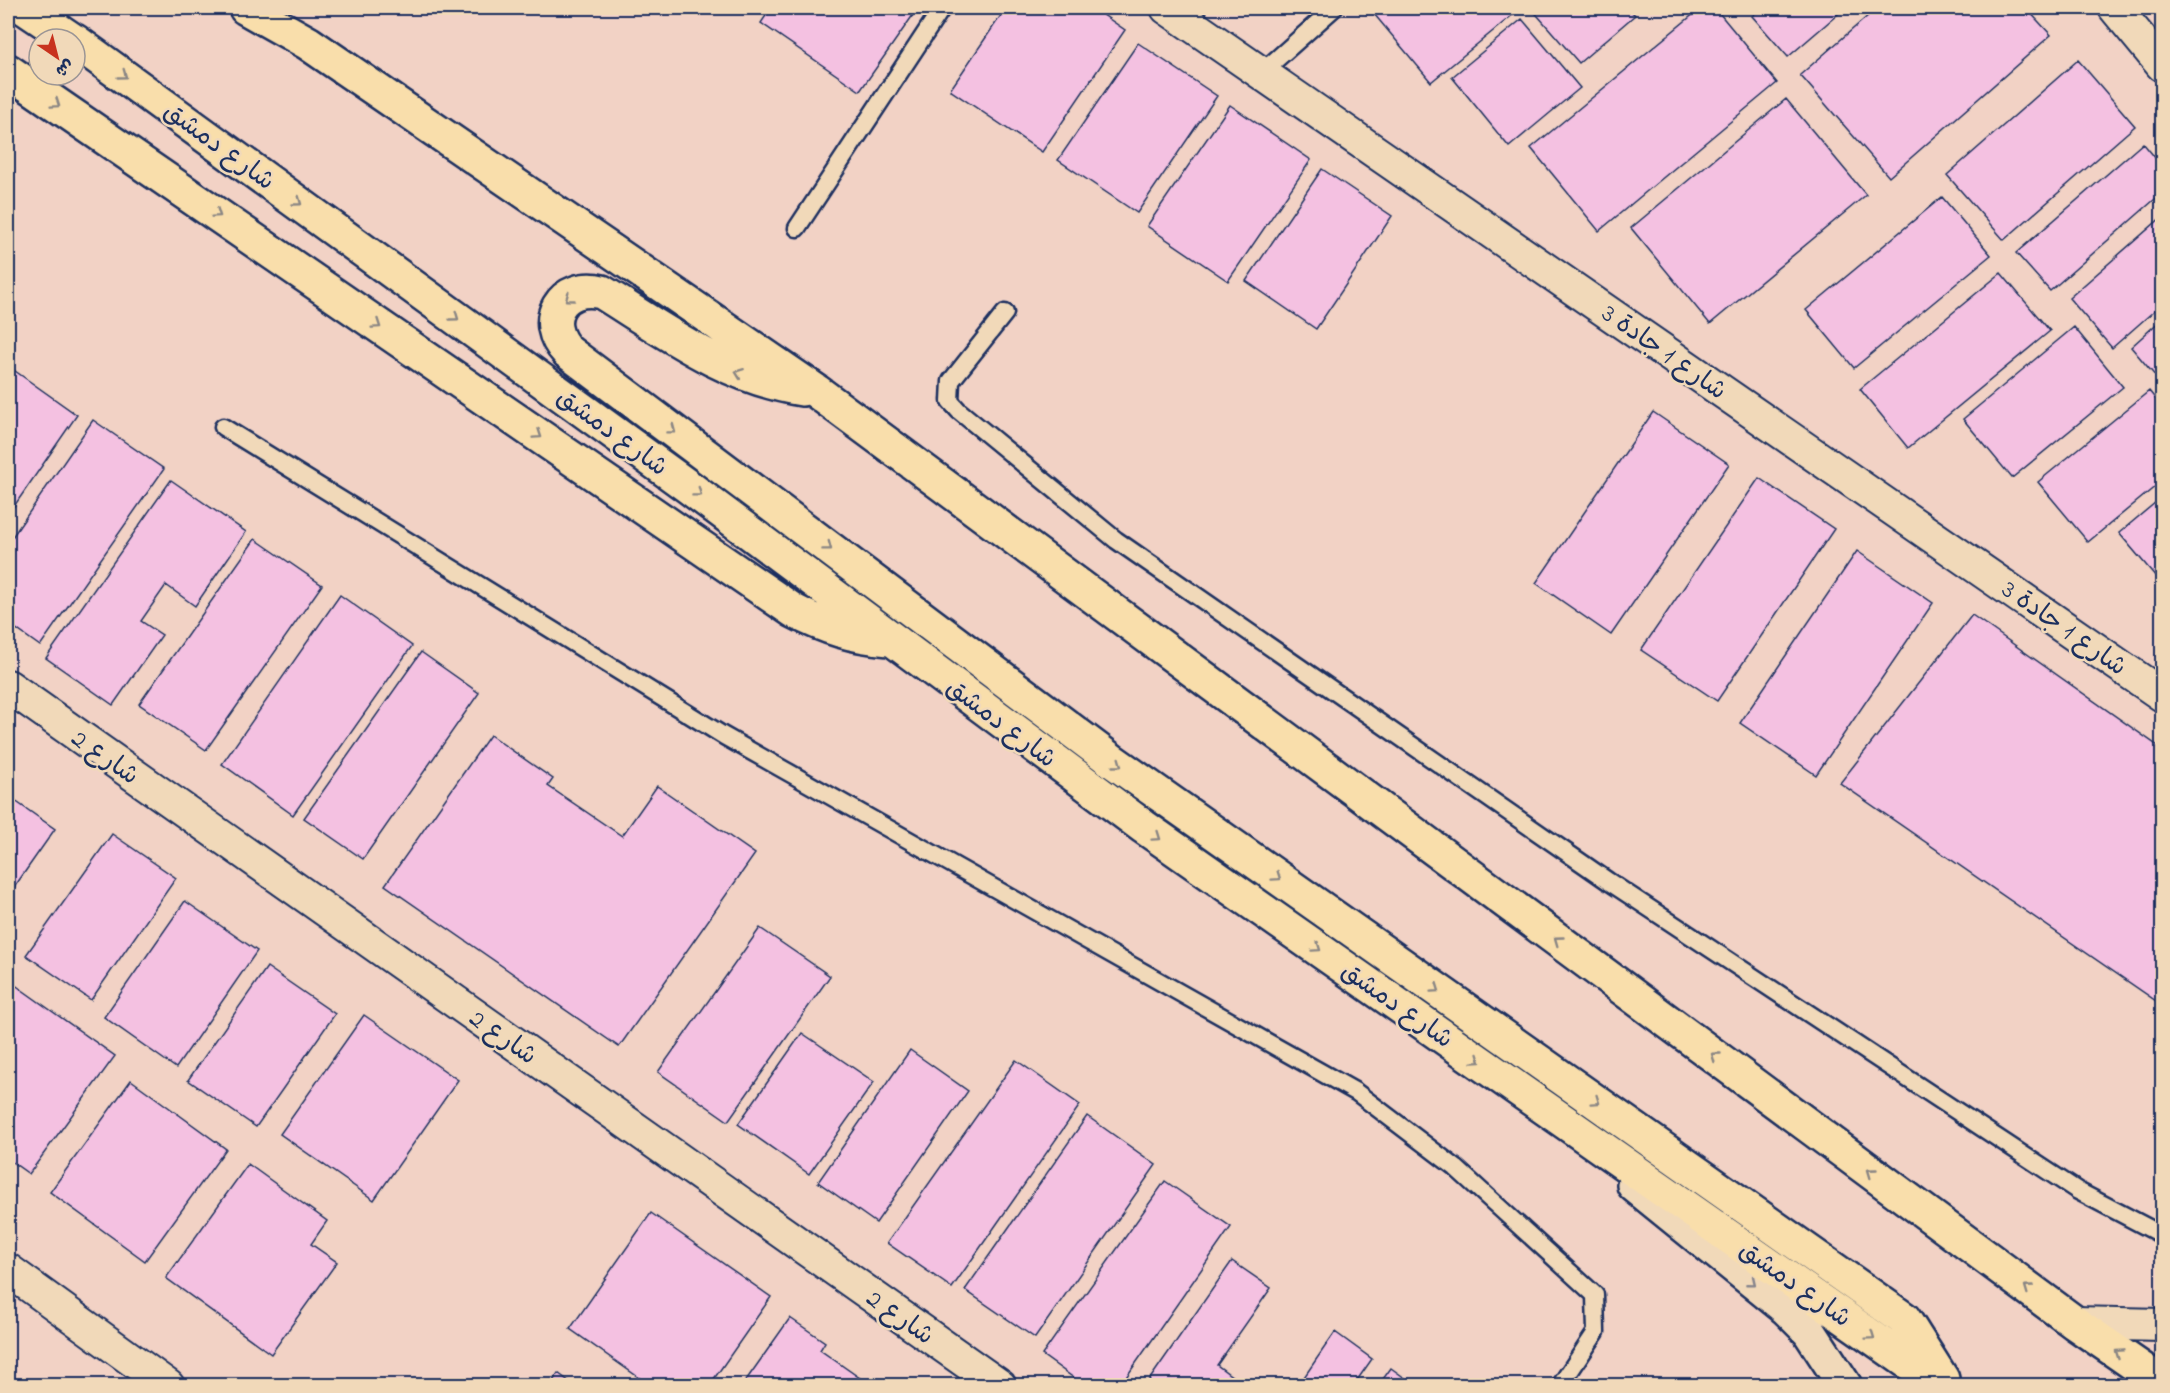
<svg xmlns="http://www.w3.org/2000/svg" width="2170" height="1393" viewBox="0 0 2170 1393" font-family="'Indie Flower','Playpen Sans Arabic',sans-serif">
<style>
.building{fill:#f4c1e1;stroke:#1b2f5e;stroke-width:1.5}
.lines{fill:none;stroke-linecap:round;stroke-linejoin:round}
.lane-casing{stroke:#1b2f5e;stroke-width:21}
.street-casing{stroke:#1b2f5e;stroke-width:36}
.secondary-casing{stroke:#1b2f5e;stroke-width:38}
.primary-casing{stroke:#1b2f5e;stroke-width:38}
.lane{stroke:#f1d9b9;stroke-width:16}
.street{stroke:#f1d9b9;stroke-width:32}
.secondary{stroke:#f1d9b9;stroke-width:33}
.primary{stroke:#f9deab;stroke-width:33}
.oneway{stroke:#8a8684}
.oneway2{stroke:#86848c}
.labels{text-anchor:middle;stroke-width:5;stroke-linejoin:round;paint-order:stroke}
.street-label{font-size:26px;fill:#1b2f5e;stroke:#f1d9b9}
</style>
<rect width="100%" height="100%" fill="#f2d2c5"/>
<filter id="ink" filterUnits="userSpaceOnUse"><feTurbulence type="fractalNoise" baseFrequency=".0167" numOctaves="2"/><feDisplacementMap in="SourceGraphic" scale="12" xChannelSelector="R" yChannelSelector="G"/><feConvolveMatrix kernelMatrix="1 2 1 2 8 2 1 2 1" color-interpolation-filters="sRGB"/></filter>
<g filter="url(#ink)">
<!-- building -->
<path class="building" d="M771,8H918L860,91L761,23Z
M1006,8H1093L1125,30L1042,152L950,90Z
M1369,8H1510L1515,13L1431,82Z
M1531,8H1628L1635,15L1579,63Z
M1701,8H1715L1777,83L1599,231L1531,148Z
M1762,8H1845L1788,57L1752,16Z
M1877,8H2026L2051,35L1889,177L1800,75Z
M1522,19L1580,88L1509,147L1452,77Z
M1138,43L1217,96L1137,213L1058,160Z
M2078,60L2135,126L2004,240L1947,175Z
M1786,99L1866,195L1710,324L1631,228Z
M1230,105L1311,160L1228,281L1147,226Z
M2143,143L2162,166V193L2050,291L2016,253Z
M1322,169L1392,216L1316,329L1246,281Z
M1942,197L1991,255L1854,368L1806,310Z
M2162,217V304L2112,348L2069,298Z
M2001,273L2050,331L1908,448L1860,389Z
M2162,319V384L2131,347Z
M2074,327L2123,387L2012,478L1963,419Z
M8,366L77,415L8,515Z
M2149,391L2162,407V481L2088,542L2038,482Z
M1653,412L1729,464L1611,635L1536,583Z
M93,420L164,469L40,646L8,623V543Z
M1759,478L1834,529L1717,701L1641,650Z
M171,480L246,532L195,606L166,585L141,621L162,635L113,705L46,658Z
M2162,497V584L2119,533Z
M255,539L322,585L206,750L139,704Z
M1857,551L1933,603L1816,775L1740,723Z
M340,595L412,646L293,815L222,764Z
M1972,615L2162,749V1005L1840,783Z
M421,652L479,693L363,859L304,818Z
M490,735L553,779L548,786L622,836L657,786L755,854L619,1047L385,885Z
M8,796L55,829L8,896Z
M112,834L176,878L91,1000L26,955Z
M185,901L257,951L176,1068L104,1017Z
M760,928L830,976L728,1121L658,1072Z
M267,967L335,1014L256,1127L188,1080Z
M11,982L115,1056L29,1174L8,1159V987Z
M364,1015L458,1080L374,1200L280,1134Z
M802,1033L874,1082L809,1174L738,1124Z
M910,1050L968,1091L876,1223L818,1182Z
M1016,1060L1080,1105L952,1288L887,1243Z
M131,1080L226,1149L145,1261L50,1192Z
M1087,1116L1156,1165L1035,1338L965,1290Z
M248,1164L327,1221L311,1244L337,1262L271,1354L166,1278Z
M1165,1181L1231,1227L1120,1386H1085L1042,1355Z
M651,1213L771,1297L709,1386H651L570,1329Z
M1232,1261L1271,1288L1217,1365L1245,1386H1145Z
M790,1318L825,1342L820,1350L867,1383L866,1386H742Z
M1335,1332L1372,1359L1353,1386H1298Z
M1391,1368L1416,1386H1378Z
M558,1373L575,1386H550Z"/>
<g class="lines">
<defs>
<path id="lane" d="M1261,73L1334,8
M797,228L942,8
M1005,313L951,381L950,401L959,411L1116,540L1608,881L2078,1191L2162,1235
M223,427L724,736L1356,1092L1456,1168L1595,1295L1596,1332L1560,1386"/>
<path id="street" d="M1167,8L2162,695
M2115,8L2162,65
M8,686L1000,1386
M8,1270L168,1386
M2075,1323L2162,1325"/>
<path id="secondary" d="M1634,1185L1787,1309L1809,1331L1845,1386"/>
<path id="primary" d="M25,8L71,39
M246,8L308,43L816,391L2075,1323L2162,1383
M75,41L690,488L1144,827L1942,1386
M8,71L794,611C826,628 853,636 889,639
M802,389C726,377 666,332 602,292C562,282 538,321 568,352L1111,760L1904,1319L1942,1379"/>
</defs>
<!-- lane casing -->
<use href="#lane" class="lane-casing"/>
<!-- street casing -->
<use href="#street" class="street-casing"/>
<!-- secondary casing -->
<use href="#secondary" class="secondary-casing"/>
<!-- primary casing -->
<use href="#primary" class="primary-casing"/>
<!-- lane -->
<use href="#lane" class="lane"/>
<!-- street -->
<use href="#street" class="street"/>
<!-- secondary -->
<use href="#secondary" class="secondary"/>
<!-- primary -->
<use href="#primary" class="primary"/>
</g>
<!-- one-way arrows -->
<defs><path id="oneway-chevron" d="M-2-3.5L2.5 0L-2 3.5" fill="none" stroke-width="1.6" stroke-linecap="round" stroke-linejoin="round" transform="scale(1.5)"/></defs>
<g class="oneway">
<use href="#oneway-chevron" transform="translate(123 75) rotate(36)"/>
<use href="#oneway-chevron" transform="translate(56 104) rotate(34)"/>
<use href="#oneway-chevron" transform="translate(298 202) rotate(36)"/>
<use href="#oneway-chevron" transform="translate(217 214) rotate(34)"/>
<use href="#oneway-chevron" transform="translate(569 298) rotate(144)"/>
<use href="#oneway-chevron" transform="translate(455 317) rotate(36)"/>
<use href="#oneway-chevron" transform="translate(377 325) rotate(34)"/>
<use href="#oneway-chevron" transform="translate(739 373) rotate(-159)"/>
<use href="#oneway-chevron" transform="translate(672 430) rotate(37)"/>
<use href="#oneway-chevron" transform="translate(538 435) rotate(34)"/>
<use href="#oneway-chevron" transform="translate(698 493) rotate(37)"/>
<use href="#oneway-chevron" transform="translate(828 547) rotate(37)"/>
<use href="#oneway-chevron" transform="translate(1118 764) rotate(36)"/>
<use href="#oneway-chevron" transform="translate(1157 837) rotate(35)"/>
<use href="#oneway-chevron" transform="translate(1277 877) rotate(35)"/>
<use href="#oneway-chevron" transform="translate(1558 940) rotate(-144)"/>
<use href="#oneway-chevron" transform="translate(1317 948) rotate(35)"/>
<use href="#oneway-chevron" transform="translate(1436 989) rotate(35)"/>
<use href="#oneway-chevron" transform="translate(1715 1056) rotate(-144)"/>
<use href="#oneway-chevron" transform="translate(1477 1060) rotate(35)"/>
<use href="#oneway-chevron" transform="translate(1596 1101) rotate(35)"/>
<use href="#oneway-chevron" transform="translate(1871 1172) rotate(-144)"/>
<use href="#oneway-chevron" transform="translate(2028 1288) rotate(-144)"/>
<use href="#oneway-chevron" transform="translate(1871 1336) rotate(35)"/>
<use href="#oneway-chevron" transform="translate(2119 1353) rotate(-146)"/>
</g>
<use class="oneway2" href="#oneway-chevron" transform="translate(1752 1282) rotate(39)"/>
</g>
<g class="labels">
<!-- street labels -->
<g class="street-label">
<text transform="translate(220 145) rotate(36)" y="9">شارع دمشق</text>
<text transform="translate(1665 351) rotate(35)" y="9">شارع 1 جادة 3</text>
<text transform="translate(613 431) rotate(36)" y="9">شارع دمشق</text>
<text transform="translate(2065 627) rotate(35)" y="9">شارع 1 جادة 3</text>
<text transform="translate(1002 722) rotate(37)" y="9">شارع دمشق</text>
<text transform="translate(106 756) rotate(35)" y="9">شارع 2</text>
<text transform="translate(1398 1004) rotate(35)" y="9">شارع دمشق</text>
<text transform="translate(504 1036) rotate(35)" y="9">شارع 2</text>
<text transform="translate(1796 1283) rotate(35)" y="9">شارع دمشق</text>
<text transform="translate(901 1316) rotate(35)" y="9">شارع 2</text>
</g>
</g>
<!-- margin -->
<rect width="2170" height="1393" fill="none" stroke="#f1d9b9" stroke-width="30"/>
<rect x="15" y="15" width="2140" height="1363" fill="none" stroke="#1b2f5e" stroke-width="2" filter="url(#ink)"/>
<!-- north arrow -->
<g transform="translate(57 57) rotate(145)"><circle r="28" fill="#f1d9b9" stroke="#9b9595" stroke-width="1.5"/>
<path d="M0-4.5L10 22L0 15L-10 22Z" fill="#c8321e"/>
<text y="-9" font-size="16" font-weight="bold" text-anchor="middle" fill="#1b2f5e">ش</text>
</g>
</svg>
